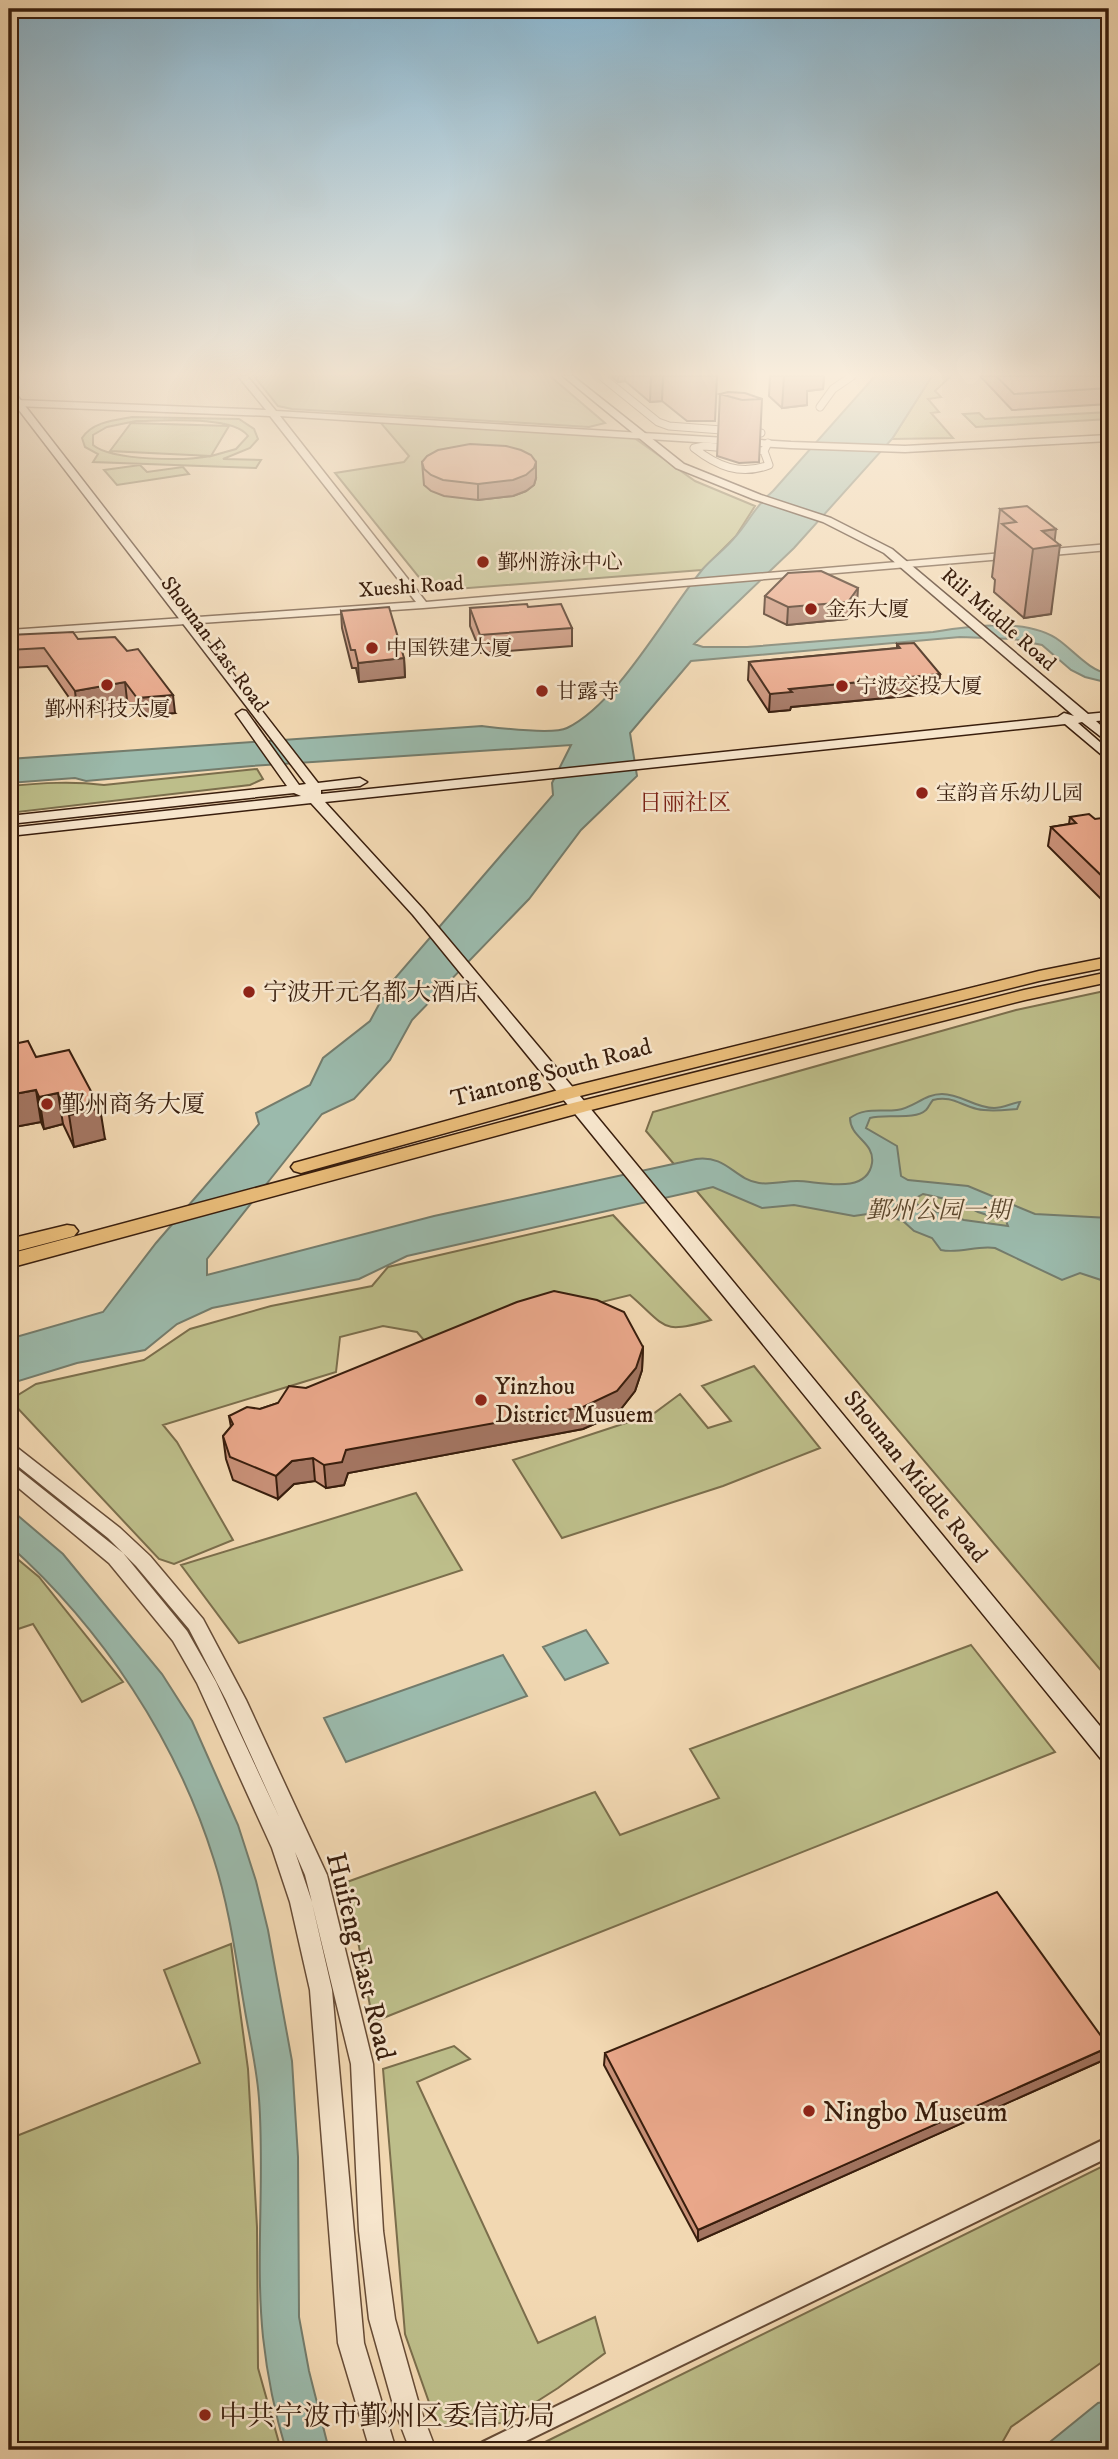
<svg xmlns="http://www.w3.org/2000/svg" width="1118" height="2459" viewBox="0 0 1118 2459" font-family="'IM FELL DW Pica','Noto Serif SC',serif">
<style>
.green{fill:#bdbe8a;stroke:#7b6e4c;stroke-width:2;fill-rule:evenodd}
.water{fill:#9bbaac;stroke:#747c6c;stroke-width:2;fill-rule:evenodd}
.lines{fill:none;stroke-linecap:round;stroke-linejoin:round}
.minor-far1-casing{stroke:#674c36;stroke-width:9}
.minor-casing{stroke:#674c36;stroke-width:22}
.tertiary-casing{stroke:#674c36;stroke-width:3}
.secondary-casing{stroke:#391e0d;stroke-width:3}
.primary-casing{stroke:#391e0d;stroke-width:3}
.minor-far1{stroke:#f7e6cd;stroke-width:7}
.minor{stroke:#f7e6cd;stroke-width:18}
.tertiary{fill:#f7e6cd;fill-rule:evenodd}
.secondary{fill:#f7e6cd;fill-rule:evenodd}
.primary{fill:#e9bc79;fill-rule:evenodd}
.wall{fill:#c89077;stroke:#391e0d;stroke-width:2}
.shaded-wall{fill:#a37561;stroke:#391e0d;stroke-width:2}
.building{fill:#e9a78a;stroke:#391e0d;stroke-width:2}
.poi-dot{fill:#8f2418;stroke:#f7e6cd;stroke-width:2.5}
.labels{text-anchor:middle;stroke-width:5;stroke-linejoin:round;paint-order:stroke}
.far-poi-label{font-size:21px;fill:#391e0d;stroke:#f7e6cd;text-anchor:start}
.far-street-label{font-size:21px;fill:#391e0d;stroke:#f7e6cd}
.far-quarter-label{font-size:23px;fill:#7a1f14;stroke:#f7e6cd}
.poi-label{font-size:24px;fill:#391e0d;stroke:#f7e6cd;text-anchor:start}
.street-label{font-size:24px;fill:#391e0d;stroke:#f7e6cd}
.park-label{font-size:24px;font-style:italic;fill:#5a462c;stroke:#f7e6cd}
.near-street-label{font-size:28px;fill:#391e0d;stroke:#f7e6cd}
.near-poi-label{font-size:28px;fill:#391e0d;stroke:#f7e6cd;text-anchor:start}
</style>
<rect width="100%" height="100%" fill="#f2d8b2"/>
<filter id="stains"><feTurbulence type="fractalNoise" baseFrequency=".00286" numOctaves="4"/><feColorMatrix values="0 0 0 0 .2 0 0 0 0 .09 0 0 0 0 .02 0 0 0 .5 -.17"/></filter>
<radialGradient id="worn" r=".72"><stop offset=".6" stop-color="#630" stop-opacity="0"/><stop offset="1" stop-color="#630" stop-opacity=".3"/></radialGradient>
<!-- green -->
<path class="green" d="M254,376H550L605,423L589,427L292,409L278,406Z
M932,376H951L935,391L941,397L928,399L939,412L931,413L953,438L892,439Z
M1109,404V419L976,427L963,414L979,413L985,419L1108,412L1102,405Z
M132,417L239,419L254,429L258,439L250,448L223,459L261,460L256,468L93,462L98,454L85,447L82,438C92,422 115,420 132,417ZM136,421C160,421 233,415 248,436L236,449L211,456L229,426L131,423L110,451L211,456C186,461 112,461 93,445V435L107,427Z
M380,422L633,437L695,481L755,506L736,536L702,570L430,591L335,473L404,462L409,456Z
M140,465L147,472L183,467L189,474L117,485L104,470Z
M257,769L263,779L250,785L9,813V786C42,783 72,781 104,785Z
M1109,990V1680L646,1131L653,1112L1016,1010Z
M613,1215L711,1320C661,1335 667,1327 630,1295L428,1345L417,1332L383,1326L340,1337L336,1372L163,1425L177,1442L233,1540L174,1564L159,1559L10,1400L36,1384L144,1360L190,1329L271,1306L372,1286L388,1267Z
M754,1366L820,1448L723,1486L562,1538L513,1460L653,1414L680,1394L708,1428L731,1421L702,1386Z
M416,1493L462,1570L239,1643L181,1565Z
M9,1552L39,1577L123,1682L82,1702L33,1624L9,1632Z
M971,1645L1055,1752L373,2022L347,1882L595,1792L620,1835L719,1798L690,1749Z
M231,1944L248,2069L257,2227L258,2368L281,2450H9V2139L200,2063L164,1970Z
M454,2046L470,2059L417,2082L538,2343L595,2317L605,2353L558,2388L503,2423L437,2425L405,2334L383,2069Z
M1109,2163V2357L1011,2427L998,2450H529Z"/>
<!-- water -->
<path class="water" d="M875,376H932L892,439L794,548L694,644L703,647H747L933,632C969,626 1028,617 1060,641C1076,653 1089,670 1109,674V683L1085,677L1071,670L1042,645L1013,639L960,637L691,661L630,733L637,776L581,830L529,899L412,1020L390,1060L354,1099L322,1114L207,1259V1275L434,1216L696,1159C727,1155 734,1179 759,1183C771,1185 784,1181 797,1181C818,1181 867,1196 872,1163C875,1142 850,1138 850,1118C865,1107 880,1112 897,1110C914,1108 924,1094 942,1094C961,1094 975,1108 994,1108C1003,1108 1012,1103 1020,1102L1017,1109C1004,1110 990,1112 977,1109C960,1105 951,1095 933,1100C930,1103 929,1107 926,1110C914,1121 886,1113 870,1118L866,1128L897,1146L901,1176L908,1180L968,1186L1035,1214L1109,1218V1287L1101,1280L1080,1273L1062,1280L995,1248C977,1245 959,1254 941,1250L932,1238L914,1231L903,1221L888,1216L874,1213L854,1216L794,1205L762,1208L713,1187L407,1256L359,1279L212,1308L177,1324L145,1350L77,1363L9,1384V1339L103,1312L156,1243L259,1124L256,1113L310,1085L323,1058L370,1021L390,984L553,795L552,783L571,745L252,766L86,781L75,778L9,783V759L482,726C499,728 553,735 567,728C618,703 665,615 702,570C712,558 726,549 736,536C751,519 754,507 773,491ZM923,1194L959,1202L978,1212L1006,1221L1008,1226L964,1220L921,1207L917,1204L916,1198Z
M9,1508L63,1554L162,1674L192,1721L238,1825L256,1881L268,1930L292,2061L298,2157L299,2317L309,2371L329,2450H286C275,2414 267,2374 263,2337C255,2258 265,2178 259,2099C257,2068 249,2036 244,2005C236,1958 229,1906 214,1860C177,1741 102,1628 9,1545Z
M586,1630L608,1663L565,1680L543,1647Z
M503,1655L527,1696L346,1762L324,1718Z
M1109,2401V2450H1040L1098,2403Z"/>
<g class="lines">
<defs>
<path id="minor-far1" d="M601,376L658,422L669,426L761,433
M820,407L833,389L852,376
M704,446L764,451L769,465C740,476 717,466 694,448Z
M764,451L768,443"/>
<path id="minor" d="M487,2450L1109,2147"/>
<path id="tertiary" d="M238,376H247L276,411L791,442L905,446L1109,435V441L905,452L791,448L280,416L426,602L1015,552L1020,555L1015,558L423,608L9,636V630L416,602L270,416L15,406L11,403L15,400L266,410Z
M1109,544V550L1041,556L1036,553L1041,550Z
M9,1444L15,1446L120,1528L150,1556L203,1619L246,1700L327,1875L373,2064L383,2231L395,2319L420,2408L436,2450H410L394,2408L369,2319L359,2231L351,2064L312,1903L332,1990L364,2343L396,2450H370L338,2343L310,1990L290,1902L272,1848L197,1683L173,1641L109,1563L9,1480V1465L15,1467L123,1553L187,1631L216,1682L280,1819L226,1700L189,1629L136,1566L108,1538L9,1459ZM295,1852L305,1875L312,1902Z"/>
<path id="secondary" d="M563,376H573L684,464L761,495L831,518L892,549L1088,714L1109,712V720L1096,721L1109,733V743L1082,722L1078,723L1109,750V761L1065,724L325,802L423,909L575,1090L1109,1737V1762L1101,1759L413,915L311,803L9,836V828L301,796L294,793L9,824V816L287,786L236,714L242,710L246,711L299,785L306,784L9,397V388L12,389L318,783L360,778L367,782L360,786L321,790V794L1058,717L1064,713L1074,716L884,553L823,522L753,499L676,468Z"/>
<path id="primary" d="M1109,957V967L1039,981L576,1097L301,1173L294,1171L291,1167L294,1163L562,1089L1039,971Z
M1109,972V982L1025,1000L587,1111L9,1268V1254L573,1103L1024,990Z
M67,1225L74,1226L78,1231L74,1236L9,1253V1239Z"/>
</defs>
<!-- minor-far1 casing -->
<use href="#minor-far1" class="minor-far1-casing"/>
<!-- minor casing -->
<use href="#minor" class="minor-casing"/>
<!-- tertiary casing -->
<use href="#tertiary" class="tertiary-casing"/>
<!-- secondary casing -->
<use href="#secondary" class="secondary-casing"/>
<!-- primary casing -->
<use href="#primary" class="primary-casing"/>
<!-- minor-far1 -->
<use href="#minor-far1" class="minor-far1"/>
<!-- minor -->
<use href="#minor" class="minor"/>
<!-- tertiary -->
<use href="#tertiary" class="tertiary"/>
<!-- secondary -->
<use href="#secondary" class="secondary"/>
<!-- primary -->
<use href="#primary" class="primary"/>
</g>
<!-- wall -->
<path class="wall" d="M611,376H717L715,421H687L662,401L650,402L625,381L618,382Z
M770,376H824L823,389L807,391V405L782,408L769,396Z
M980,376H1109V404L1012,410Z
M720,394L762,399L759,462L739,463L717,456Z
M422,462L536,478L534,485L526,491L513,496L478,500L444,496L431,491L424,485Z
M1000,509L1055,541L1051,614L1024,618L994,592L995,580L992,577Z
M765,596L857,605L847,619L787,625L764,614Z
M528,607L572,628V646L481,653L470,626V608Z
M341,611L404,658L405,677L359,682L356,668H352L342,628Z
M9,635L78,639L175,713L140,716L127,700L77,709L47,666L9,668Z
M897,644L940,674L938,693L791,707L790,710L769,712L748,680L749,662L897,648Z
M1070,817L1095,819L1109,899L1102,900L1048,846L1051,827L1069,824Z
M9,1045L36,1057L105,1139L74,1147L63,1124L44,1129L41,1122L9,1128Z
M643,1347L642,1370L635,1391L617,1414L583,1429L348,1473L344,1485L326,1488L315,1481L294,1484L278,1499L233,1480L226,1459L223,1436L231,1427L229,1416L260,1409L278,1403L306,1388Z
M1109,2047L1106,2059L698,2241L604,2065L605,2053Z"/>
<!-- shaded-wall -->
<path class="shaded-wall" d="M618,376H625V381L618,382Z
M651,376H663L662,401L650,402Z
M784,376H824L823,389L807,391V405L782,408Z
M536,462V478L534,485L526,491L513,496L478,500V484Z
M1056,529L1054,546L1060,545L1051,614L1024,618L1033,549L1042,531Z
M858,588L857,605L847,619L787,625L788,607Z
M404,658L405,677L359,682L358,663Z
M940,674L938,693L791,707L790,710L769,712L770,694L789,689Z
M125,682L127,700L77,709L75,691Z
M173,695L175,713L140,716L137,698Z
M1109,879V899L1102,900L1106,880Z
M36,1090L41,1122L9,1128V1095Z
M58,1093L63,1124L44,1129L39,1097Z
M100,1108L105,1139L74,1147L69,1115Z
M643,1347L642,1370L635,1391L617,1414L583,1429L348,1473L344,1485L326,1488L324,1465L346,1450Z
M313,1458L315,1481L294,1484L278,1499L276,1476L292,1461Z
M1109,2047L1106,2059L698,2241V2230Z"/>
<!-- building -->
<path class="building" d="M996,376H1109V388L1014,394Z
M728,392L745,393L762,399L742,400L720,394Z
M470,444L506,446L521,450L531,455L536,462L534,468L526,475L513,480L478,484L443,480L431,475L424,469L422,462L427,456L438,450Z
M1027,506L1056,529L1042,531L1060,545L1033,549L1002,524L1016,522L1000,509Z
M821,571L858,588L848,602L788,607L765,596L788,573Z
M527,604L528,607L561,604L572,628L480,635L470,608Z
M389,607L404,658L358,663L355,650H351L341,611Z
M73,632L78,639L115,637L127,651L138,649L173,695L137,698L125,682L75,691L44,648L9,650V635Z
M914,643L940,674L789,689L792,692L770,694L749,662L900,648L897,644Z
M1089,814L1095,819L1102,818L1109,825V879L1106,880L1051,827L1076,823L1070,817Z
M28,1041L36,1057L69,1050L100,1108L69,1115L58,1093L39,1097L36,1090L9,1095V1045Z
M554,1291L597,1300L624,1312L643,1347L636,1368L617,1391L583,1407L346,1450L342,1462L324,1465L313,1458L292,1461L276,1476L230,1457L223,1436L233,1424L229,1416L247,1407L260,1409L278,1403L289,1386L306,1388L517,1302Z
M997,1892L1109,2047L698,2230L605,2053Z"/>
<!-- sky -->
<linearGradient id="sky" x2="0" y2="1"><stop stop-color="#89b6d0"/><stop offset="0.52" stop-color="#f9eddc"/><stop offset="1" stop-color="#f9eddc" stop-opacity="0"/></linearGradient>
<rect width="1118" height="720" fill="url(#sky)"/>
<!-- markers -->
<g class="poi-dot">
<circle cx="483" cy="562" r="7"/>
<circle cx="811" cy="609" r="7"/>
<circle cx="372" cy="648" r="7"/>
<circle cx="107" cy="685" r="7"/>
<circle cx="842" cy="686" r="7"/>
<circle cx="542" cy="691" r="7"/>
<circle cx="922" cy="793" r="7"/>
<circle cx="249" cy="992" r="7"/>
<circle cx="47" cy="1104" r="7"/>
<circle cx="481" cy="1400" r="7"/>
<circle cx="809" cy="2111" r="7"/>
<circle cx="205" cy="2415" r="7"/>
</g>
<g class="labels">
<!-- far-poi labels -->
<g class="far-poi-label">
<text x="497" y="569">鄞州游泳中心</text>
<text x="825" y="616">金东大厦</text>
<text x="386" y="655">中国铁建大厦</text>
<text x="856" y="693">宁波交投大厦</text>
<text x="556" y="698">甘露寺</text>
<text x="107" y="716" text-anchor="middle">鄞州科技大厦</text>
<text x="936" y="800">宝韵音乐幼儿园</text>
</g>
<!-- far-street labels -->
<g class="far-street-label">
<text transform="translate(411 586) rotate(-4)" y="7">Xueshi Road</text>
<text transform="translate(999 619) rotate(41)" y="7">Rili Middle Road</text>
<text transform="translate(215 644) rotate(53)" y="7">Shounan East Road</text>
</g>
<!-- far-quarter labels -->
<g class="far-quarter-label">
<text x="685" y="810">日丽社区</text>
</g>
<!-- poi labels -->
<g class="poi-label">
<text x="263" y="1000">宁波开元名都大酒店</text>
<text x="61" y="1112">鄞州商务大厦</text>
<text x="495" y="1394">Yinzhou<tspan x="495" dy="28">District Musuem</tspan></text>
</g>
<!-- street labels -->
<g class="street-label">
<text transform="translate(551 1072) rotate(-15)" y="8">Tiantong South Road</text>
<text transform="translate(916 1476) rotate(51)" y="8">Shounan Middle Road</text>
</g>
<!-- park labels -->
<g class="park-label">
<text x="938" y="1218">鄞州公园一期</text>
</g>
<!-- near-street labels -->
<g class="near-street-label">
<text transform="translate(362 1956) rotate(76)" y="10">Huifeng East Road</text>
</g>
<!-- near-poi labels -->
<g class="near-poi-label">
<text x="823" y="2121">Ningbo Museum</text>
<text x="219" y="2425">中共宁波市鄞州区委信访局</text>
</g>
</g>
<!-- margin -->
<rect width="1118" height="2459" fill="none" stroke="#f2d8b2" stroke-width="35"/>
<rect x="10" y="10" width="1097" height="2438" fill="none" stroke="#391e0d" stroke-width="3.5"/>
<rect x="18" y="18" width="1083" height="2424" fill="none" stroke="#391e0d" stroke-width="2"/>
<rect width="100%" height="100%" filter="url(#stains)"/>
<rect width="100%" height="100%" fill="url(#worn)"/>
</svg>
